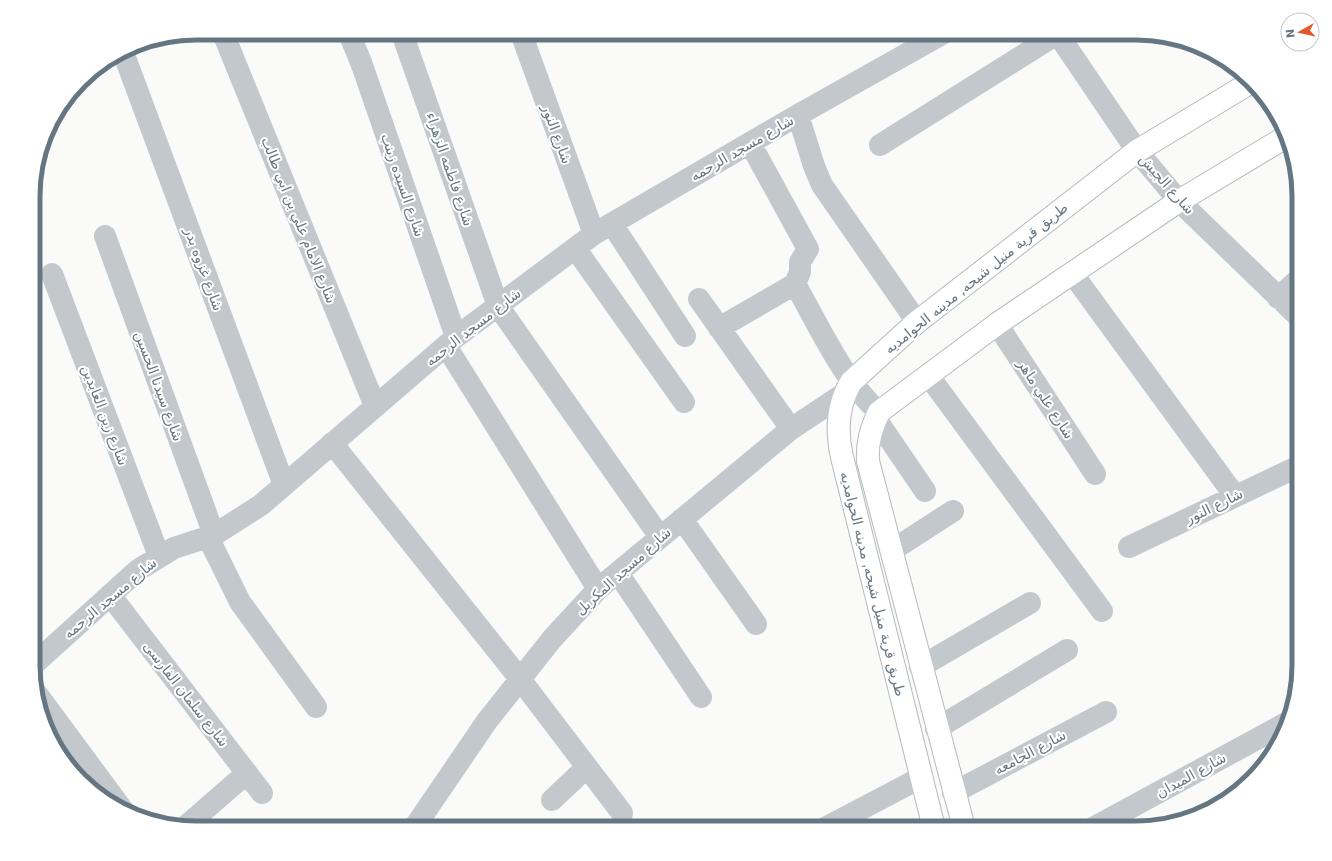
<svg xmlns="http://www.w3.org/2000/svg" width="1332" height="861" viewBox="0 0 1332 861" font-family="'DejaVu Sans','Noto Sans Arabic',sans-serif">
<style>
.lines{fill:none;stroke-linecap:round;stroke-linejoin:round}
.secondary-casing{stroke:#b3babf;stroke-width:24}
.street{stroke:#c3c8cc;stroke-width:22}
.secondary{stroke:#fff;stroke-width:22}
.labels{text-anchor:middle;stroke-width:4;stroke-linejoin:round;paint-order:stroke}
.street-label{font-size:14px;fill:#657683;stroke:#fff}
.rim{fill:none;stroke:#657683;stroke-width:5}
</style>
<rect width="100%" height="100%" fill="#fafaf8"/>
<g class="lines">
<defs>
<path id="secondary" d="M934,828L842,457C836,431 837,406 851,382L917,322L1137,151L1248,84
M964,828L868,461C867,442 871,429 879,412L997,324L1179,201L1284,138"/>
</defs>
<!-- secondary casing -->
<use href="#secondary" class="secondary-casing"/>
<!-- street -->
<path class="street" d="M223,33L375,406
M349,33L362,65L456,337
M402,33L498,306L660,537
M521,33L594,234
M1057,33L1137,151L1179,201L1299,317
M123,52L284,485
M798,115L814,166L822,185L917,322
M880,145L1057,34
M612,224L685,336
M105,236L214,535
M575,248L684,402
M1072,273L1235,496
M52,274L159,556
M795,284C818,324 844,382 879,412
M1278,298L1299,279
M699,299L791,429
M997,324L1095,474
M719,328L795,284L800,272V262L808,249L750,143
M446,346L598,589
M928,375L1102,611
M876,419L925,491
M332,443L520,679L622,813
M682,519L756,624
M208,537L240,602L316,707
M1129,547L1299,466
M891,551L953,511
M618,573L701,697
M110,595L262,793
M34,664L138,570L174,548L214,535L261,505L456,337L594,234L798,115L944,33
M920,667L1030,603
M37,694L122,809
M936,729L1067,650
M953,793L1106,712
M552,800L587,767
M186,826L247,773
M414,828L487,721L552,639L598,589L791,429L845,393
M825,828L922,777
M1093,828L1288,722"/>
<!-- secondary -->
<use href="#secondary" class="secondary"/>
</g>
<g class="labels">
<!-- street labels -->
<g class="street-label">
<text transform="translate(557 134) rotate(70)" y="5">شارع النور</text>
<text transform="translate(742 148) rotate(-30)" y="5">شارع مسجد الرحمه</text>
<text transform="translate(450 169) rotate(71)" y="5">شارع فاطمه الزهراء</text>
<text transform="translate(1167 184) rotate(48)" y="5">شارع الجيش</text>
<text transform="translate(403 185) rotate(71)" y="5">شارع السيده زينب</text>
<text transform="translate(299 220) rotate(68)" y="5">شارع الامام علي بن ابي طالب</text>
<text transform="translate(204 269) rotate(70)" y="5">شارع غزوه بدر</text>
<text transform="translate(976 278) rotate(-39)" y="5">طريق قرية منيل شيحه, مدينه الحوامديه</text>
<text transform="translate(473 327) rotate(-38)" y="5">شارع مسجد الرحمه</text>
<text transform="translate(159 386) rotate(70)" y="5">شارع سيدنا الحسين</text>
<text transform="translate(1046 399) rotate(57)" y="5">شارع علي ماهر</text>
<text transform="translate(105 415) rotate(69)" y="5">شارع زين العابدين</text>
<text transform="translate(1214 506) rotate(-26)" y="5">شارع النور</text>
<text transform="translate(623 571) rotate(-42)" y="5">شارع مسجد المكربل</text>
<text transform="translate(873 584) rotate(76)" y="5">طريق قرية منيل شيحه, مدينه الحوامديه</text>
<text transform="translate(110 598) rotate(-40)" y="5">شارع مسجد الرحمه</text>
<text transform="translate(186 694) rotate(52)" y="5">شارع سلمان الفارسى</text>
<text transform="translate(1030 752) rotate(-28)" y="5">شارع الجامعه</text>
<text transform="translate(1191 775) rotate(-29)" y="5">شارع الميدان</text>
</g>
</g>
<!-- crop -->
<path d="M0 0H1332V861H0ZM196 40H1136A156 156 0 0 1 1292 196V665A156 156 0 0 1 1136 821H196A156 156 0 0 1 40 665V196A156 156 0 0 1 196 40Z" fill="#fff" fill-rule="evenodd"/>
<path class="rim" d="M196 40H1136A156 156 0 0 1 1292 196V665A156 156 0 0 1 1136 821H196A156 156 0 0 1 40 665V196A156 156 0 0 1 196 40Z"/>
<!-- north arrow -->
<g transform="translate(1300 32) rotate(262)"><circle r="19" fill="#ffffff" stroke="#c1c8cd"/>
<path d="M0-3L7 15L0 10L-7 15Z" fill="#e4572e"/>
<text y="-6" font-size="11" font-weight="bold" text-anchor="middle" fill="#657683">N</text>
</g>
</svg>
